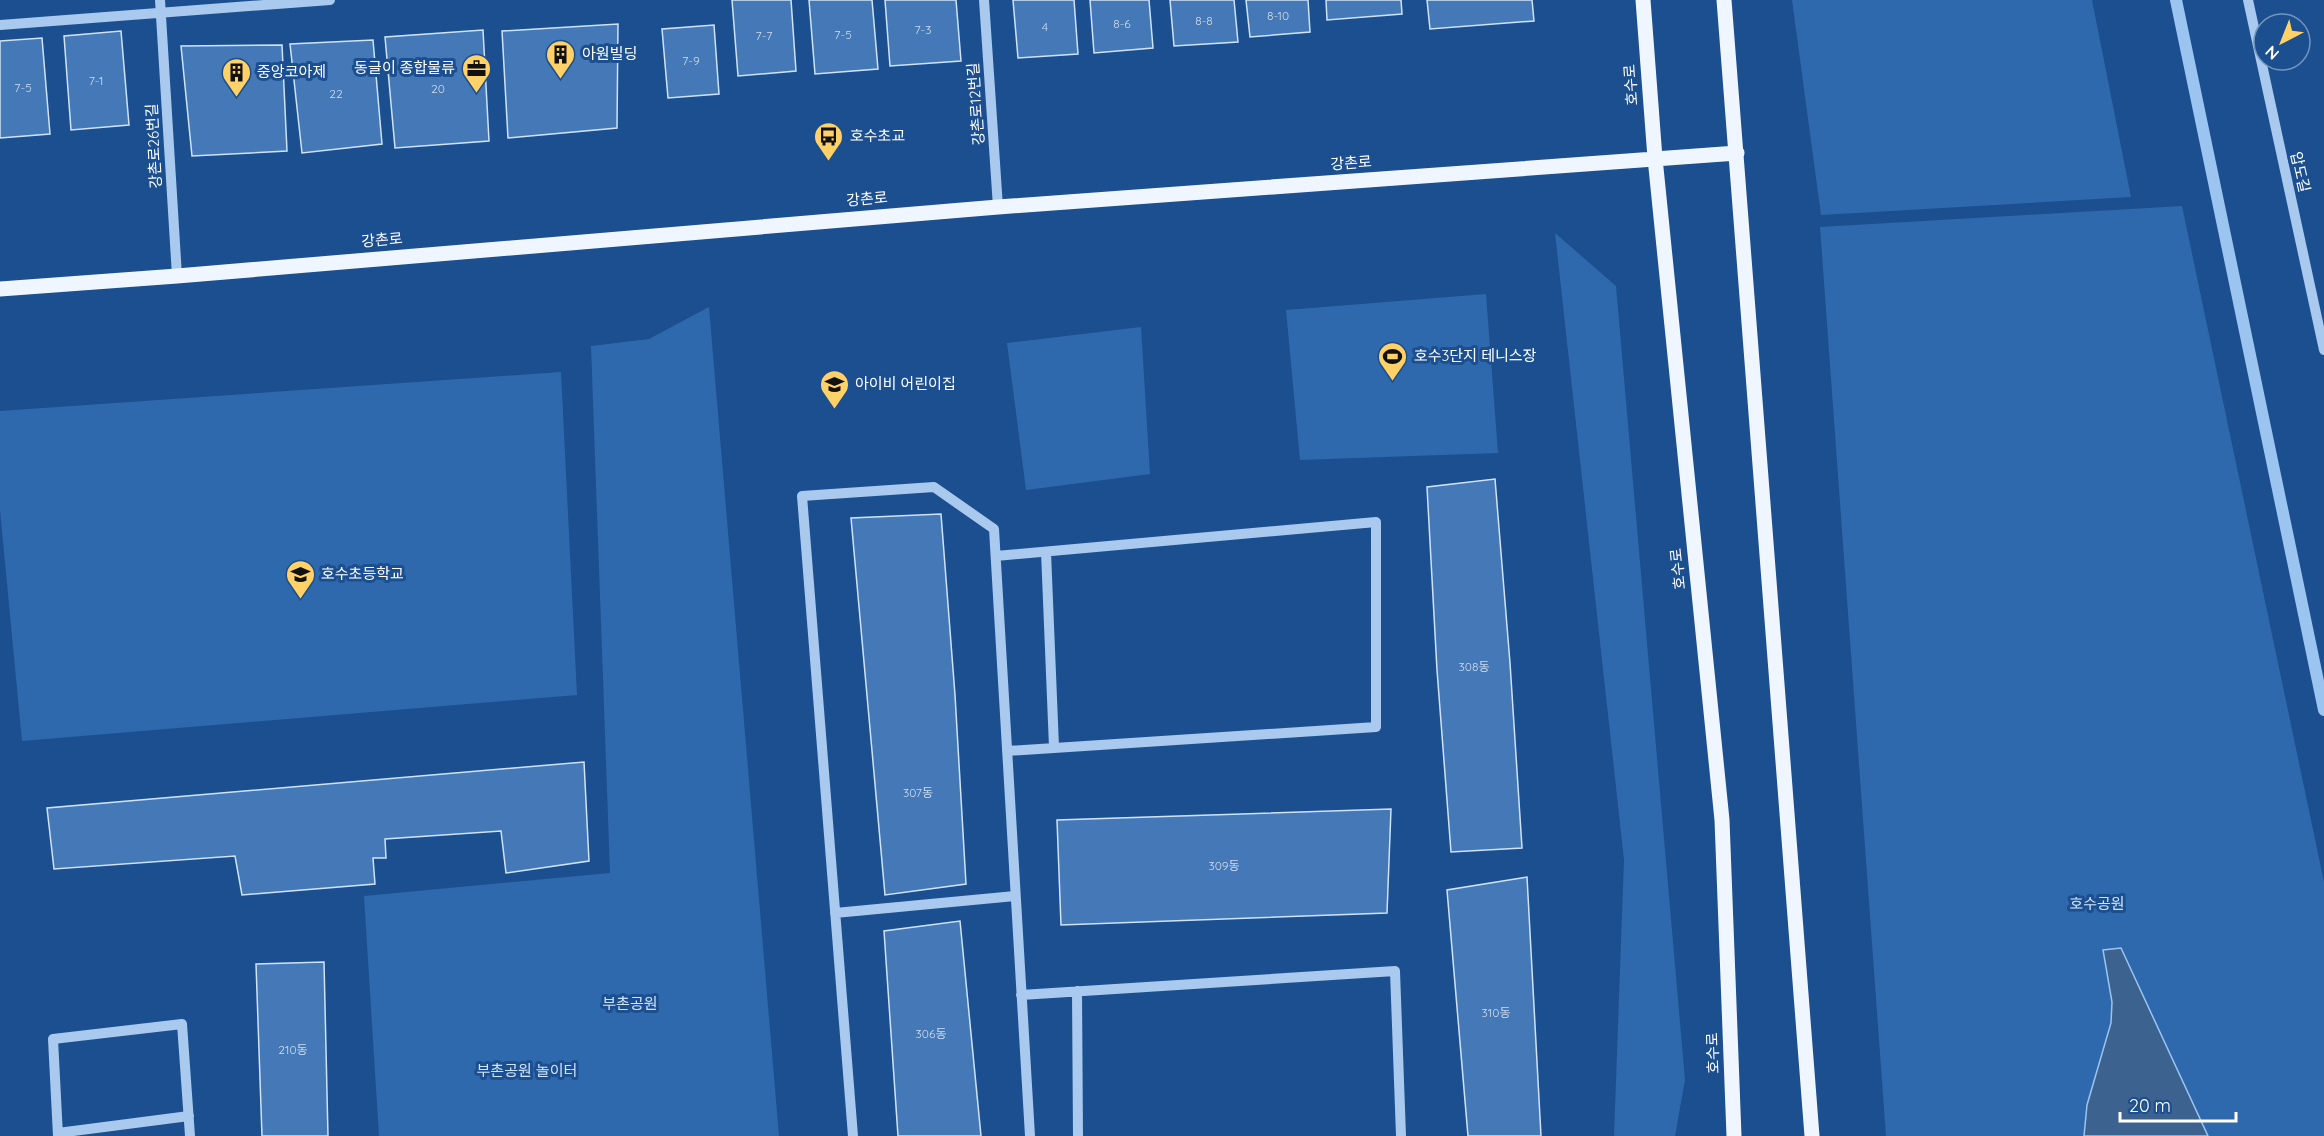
<svg xmlns="http://www.w3.org/2000/svg" width="2324" height="1136" viewBox="0 0 2324 1136" font-family="Quicksand,'Noto Sans KR',sans-serif">
<style>
.green{fill:#2e69ad}
.water{fill:#3c6290;stroke:#9cc4f0;stroke-width:1.5}
.lines{fill:none;stroke-linecap:round;stroke-linejoin:round}
.stream{stroke:#9cc4f0;stroke-width:12}
.building{fill:#4478b7;stroke:#cfe3fa;stroke-width:1.5}
.minor{stroke:#a9c9ee;stroke-width:10}
.major{stroke:#f0f6ff;stroke-width:15}
.labels{text-anchor:middle;stroke-width:6;stroke-linejoin:round;paint-order:stroke}
.number-label{font-size:12px;fill:#d0dded}
.poi-label{font-size:15px;fill:#fff;stroke:#1b4f8f;text-anchor:start}
.street-label{font-size:15px;fill:#fff;stroke:#1b4f8f}
.park-label{font-size:15px;fill:#cfe3fa;stroke:#1b4f8f}
</style>
<rect width="100%" height="100%" fill="#1b4f8f"/>
<!-- green -->
<path class="green" d="M1792,0H2092L2131,197L1821,215Z
M2182,206L2324,882V1136H1886L1820,227Z
M1555,233L1616,286L1685,1080L1675,1136H1614L1624,860Z
M1486,294L1498,453L1300,460L1286,310Z
M709,307L779,1136H379L364,896L610,873L591,346L649,339Z
M1141,327L1150,474L1026,490L1007,343Z
M561,372L577,695L22,741L0,510V411Z"/>
<!-- water -->
<path class="water" d="M2121,948L2208,1136H2084L2087,1105L2111,1023L2112,1002L2103,950Z"/>
<g class="lines">
<!-- stream -->
<path class="stream" d="M2176,0L2324,710"/>
</g>
<!-- building -->
<path class="building" d="M732,0H791L796,71L738,76Z
M809,0H872L878,69L815,74Z
M885,0H956L961,61L890,66Z
M1013,0H1074L1078,54L1018,58Z
M1090,0H1149L1153,48L1094,53Z
M1170,0H1234L1238,42L1174,46Z
M1246,0H1308L1310,32L1250,37Z
M1326,0H1401L1402,14L1327,20Z
M1427,0H1532L1534,21L1430,29Z
M618,24L617,128L508,138L502,31Z
M714,25L719,94L668,98L662,29Z
M483,30L489,141L395,148L385,37Z
M121,31L129,125L71,130L64,36Z
M42,38L50,134L0,138V41Z
M373,40L382,144L302,153L290,44Z
M282,45L287,151L192,156L181,46Z
M1495,479L1510,663L1522,848L1451,852L1437,670L1427,487Z
M941,514L955,695L966,884L885,895L851,518Z
M584,762L589,861L506,873L501,831L385,839L386,858H373L375,884L242,895L235,856L54,869L47,808Z
M1391,809L1387,913L1061,925L1057,820Z
M1527,877L1541,1136H1468L1447,890Z
M960,921L981,1136H898L884,931Z
M324,962L328,1136H262L256,964Z"/>
<g class="lines">
<!-- minor -->
<path class="minor" d="M160,0L177,276
M984,0L998,207
M2248,0L2324,350
M0,25L330,0
M1046,552L1054,747
M996,556L1376,522V727L1007,751
M835,913L1015,896
M1077,991L1078,1136
M1021,995L1395,971L1401,1136
M58,1133L189,1116
M58,1136L53,1039L182,1024L190,1136
M853,1136L802,496L934,487L994,529L1030,1136"/>
<!-- major -->
<path class="major" d="M1643,0L1655,158L1722,820L1734,1136
M1724,0L1812,1136
M0,289L177,276L998,207L1737,153"/>
</g>
<!-- icons -->
<defs>
<symbol id="building-pin" viewBox="-11 -11 22 30"><path d="M0 17L-7.5 6A9.5 9.5 0 1 1 7.5 6Z" fill="#ffd166" stroke="#1b4f8f"/><path d="M-4-6H4V6H1V3H-1V6H-4ZM-2.5-4.3h1.7v1.8h-1.7ZM.8-4.3h1.7v1.8H.8ZM-2.5-1h1.7V.8h-1.7ZM.8-1h1.7V.8H.8Z" fill="#111"/></symbol>
<symbol id="office-pin" viewBox="-11 -11 22 30"><path d="M0 17L-7.5 6A9.5 9.5 0 1 1 7.5 6Z" fill="#ffd166" stroke="#1b4f8f"/><path d="M-6-3h4V-5.5h4V-3h4V5H-6ZM-1-4.5V-3h2v-1.5ZM-6 0V1H6V0Z" fill="#111"/></symbol>
<symbol id="bus-pin" viewBox="-11 -11 22 30"><path d="M0 17L-7.5 6A9.5 9.5 0 1 1 7.5 6Z" fill="#ffd166" stroke="#1b4f8f"/><path d="M-5-6H5V4H4V6H2V4H-2V6H-4V4H-5ZM-3.5-4V0h7V-4ZM-3.5 1.2v1.5H-2V1.2ZM2 1.2v1.5H3.5V1.2Z" fill="#111"/></symbol>
<symbol id="stadium-pin" viewBox="-11 -11 22 30"><path d="M0 17L-7.5 6A9.5 9.5 0 1 1 7.5 6Z" fill="#ffd166" stroke="#1b4f8f"/><path d="M0-5a6.5 5 0 1 0 0 10a6.5 5 0 1 0 0-10ZM-3.5-1.8h7v3.6h-7Z" fill="#111"/></symbol>
<symbol id="school-pin" viewBox="-11 -11 22 30"><path d="M0 17L-7.5 6A9.5 9.5 0 1 1 7.5 6Z" fill="#ffd166" stroke="#1b4f8f"/><path d="M0-5L7-2L0 1L-7-2ZM-4 1L0 2.5L4 1V4Q0 6-4 4Z" fill="#111"/></symbol>
</defs>
<g fill-rule="evenodd">
<use href="#building-pin" x="544" y="38" width="33" height="45"/>
<use href="#office-pin" x="460" y="52" width="33" height="45"/>
<use href="#building-pin" x="220" y="56" width="33" height="45"/>
<use href="#bus-pin" x="812" y="120" width="33" height="45"/>
<use href="#stadium-pin" x="1376" y="340" width="33" height="45"/>
<use href="#school-pin" x="818" y="368" width="33" height="45"/>
<use href="#school-pin" x="284" y="558" width="33" height="45"/>
</g>
<g class="labels">
<!-- number labels -->
<g class="number-label">
<text x="1278" y="20">8-10</text>
<text x="1204" y="25">8-8</text>
<text x="1122" y="28">8-6</text>
<text x="1045" y="31">4</text>
<text x="923" y="34">7-3</text>
<text x="843" y="39">7-5</text>
<text x="764" y="40">7-7</text>
<text x="691" y="65">7-9</text>
<text x="96" y="85">7-1</text>
<text x="23" y="92">7-5</text>
<text x="438" y="93">20</text>
<text x="336" y="98">22</text>
<text x="1474" y="671">308동</text>
<text x="918" y="797">307동</text>
<text x="1224" y="870">309동</text>
<text x="1496" y="1017">310동</text>
<text x="931" y="1038">306동</text>
<text x="293" y="1054">210동</text>
</g>
<!-- poi labels -->
<g class="poi-label">
<text x="582" y="59">아원빌딩</text>
<text x="455" y="73" text-anchor="end">동글이 종합물류</text>
<text x="257" y="77">중앙코아제</text>
<text x="850" y="141">호수초교</text>
<text x="1414" y="361">호수3단지 테니스장</text>
<text x="855" y="389">아이비 어린이집</text>
<text x="321" y="579">호수초등학교</text>
</g>
<!-- street labels -->
<g class="street-label">
<text transform="translate(1631 85) rotate(-94)" y="5">호수로</text>
<text transform="translate(976 104) rotate(-94)" y="5">강촌로12번길</text>
<text transform="translate(154 146) rotate(-93)" y="5">강촌로26번길</text>
<text transform="translate(1351 163) rotate(-4)" y="5">강촌로</text>
<text transform="translate(2300 172) rotate(77)" y="5">압도길</text>
<text transform="translate(867 199) rotate(-5)" y="5">강촌로</text>
<text transform="translate(382 240) rotate(-5)" y="5">강촌로</text>
<text transform="translate(1678 569) rotate(-96)" y="5">호수로</text>
<text transform="translate(1713 1053) rotate(-92)" y="5">호수로</text>
</g>
<!-- park labels -->
<g class="park-label">
<text x="2097" y="909">호수공원</text>
<text x="630" y="1009">부촌공원</text>
<text x="527" y="1076">부촌공원 놀이터</text>
</g>
</g>
<!-- north arrow -->
<g transform="translate(2282 42) rotate(222)"><circle r="28" fill="#1b4f8f" stroke="#7695bc" stroke-width="1.5"/>
<path d="M0-4.5L10 22L0 15L-10 22Z" fill="#ffd166"/>
<text y="-9" font-size="16" font-weight="bold" text-anchor="middle" fill="#ffffff">N</text>
</g>
<!-- scale -->
<path d="M2120 1112v9h116v-9" fill="none" stroke="#ffffff" stroke-width="3"/>
<text x="2129" y="1112" font-size="18" fill="#ffffff" stroke="#1b4f8f" stroke-width="4.5" paint-order="stroke">20 m</text>
</svg>
